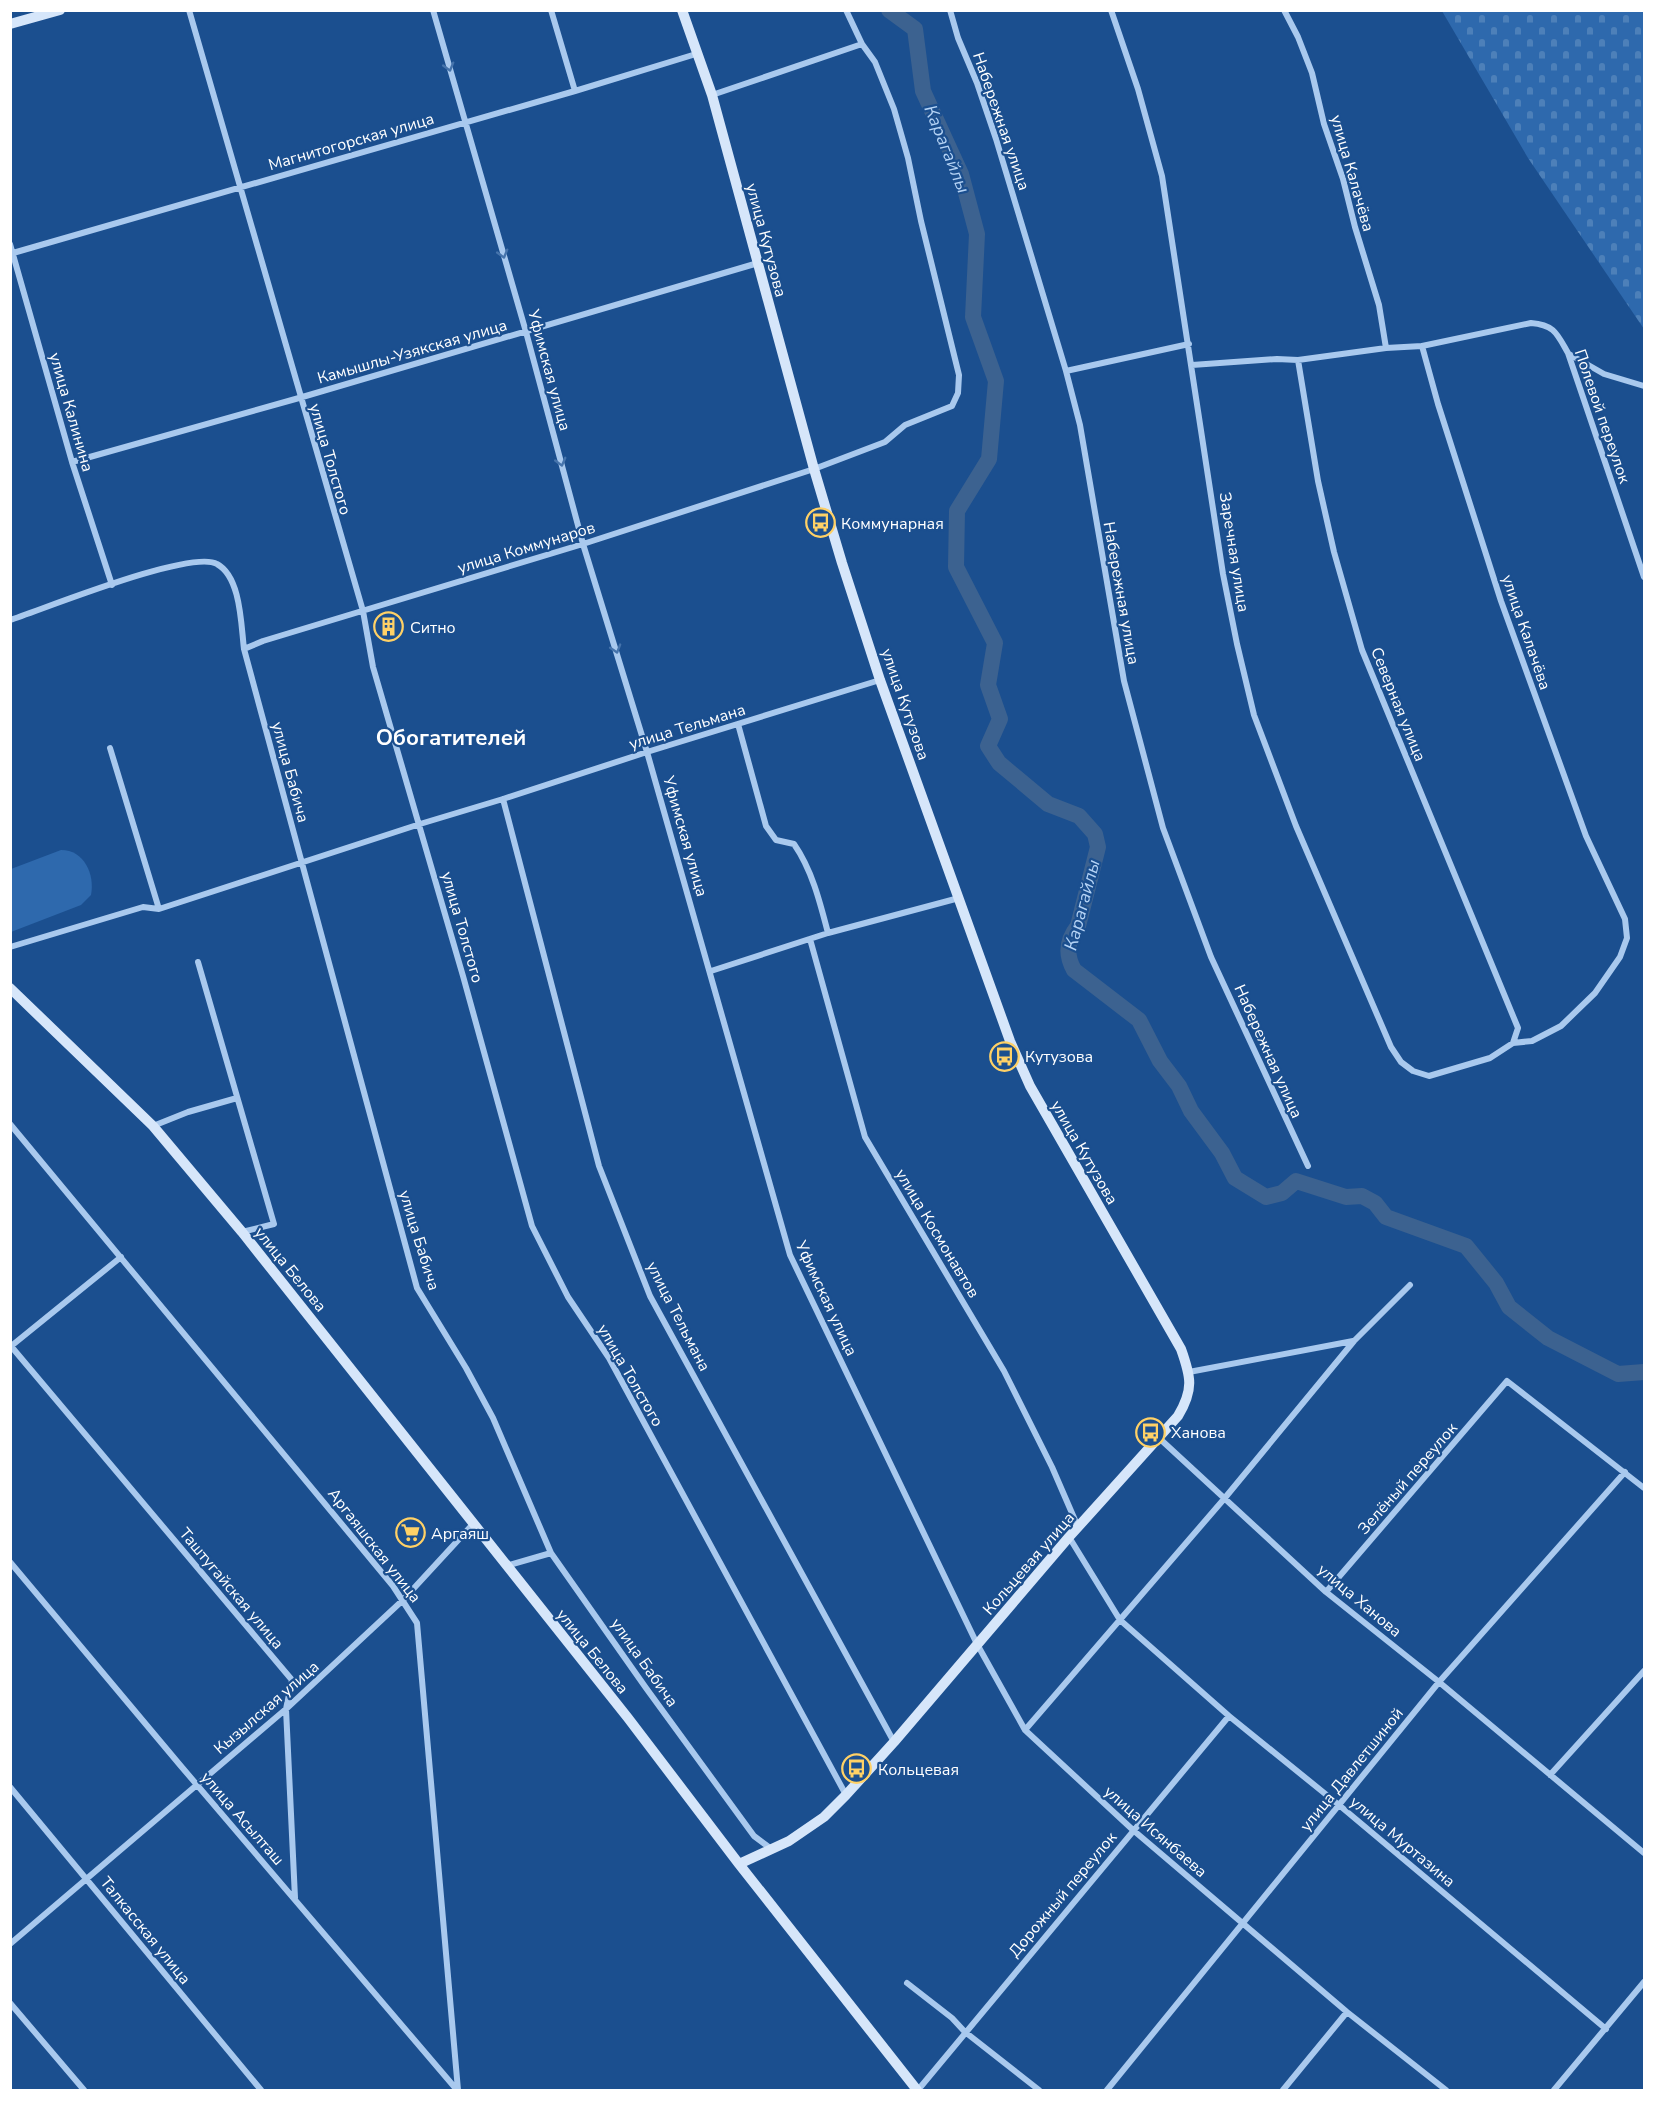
<svg xmlns="http://www.w3.org/2000/svg" width="1655" height="2101" viewBox="0 0 1655 2101" font-family="'Nunito Sans',sans-serif">
<style>
.cemetery{fill:url(#cemetery-stones)}
.pitch{fill:#2e69ad}
.lines{fill:none;stroke-linecap:round;stroke-linejoin:round}
.river{stroke:#3c6290;stroke-width:16}
.street{stroke:#a9c9ee;stroke-width:6}
.secondary{stroke:#d6e6fa;stroke-width:10}
.oneway{stroke:#4674ac}
.labels{text-anchor:middle;stroke-width:4.5;stroke-linejoin:round;paint-order:stroke}
.street-label{font-size:16px;fill:#fff;stroke:#1b4f8f}
.poi-label{font-size:16px;fill:#fff;stroke:#1b4f8f;text-anchor:start}
.water-label{font-size:18px;font-style:italic;fill:#b5d3f5;stroke:#1b4f8f}
.district-label{font-size:22px;font-weight:bold;fill:#fff;stroke:#1b4f8f}
</style>
<defs>
<pattern id="cemetery-stones" width="16" height="16" patternUnits="userSpaceOnUse" patternTransform="scale(1.5)"><rect width="16" height="16" fill="#2e69ad"/><path d="M2 7V4a2 2 0 0 1 4 0v3zM10 15v-3a2 2 0 0 1 4 0v3z" fill="#4d80b9"/></pattern>
</defs>
<rect width="100%" height="100%" fill="#1b4f8f"/>
<!-- cemetery -->
<path class="cemetery" d="M1442,11H1644V329L1528,158Z"/>
<!-- pitch -->
<path class="pitch" d="M61,850C84,850 95,874 91,895L81,905L11,932V869Z"/>
<g class="lines">
<!-- river -->
<path class="river" d="M889,10L915,29L923,91L961,174L977,234L973,317L996,381L989,459L957,511L956,567L995,643L988,685L1000,719L988,746L999,763L1048,804L1079,816L1095,834L1098,847L1078,926C1067,940 1065,954 1074,970L1139,1020L1160,1061L1179,1086L1191,1111L1222,1153L1235,1178L1266,1197L1282,1193L1296,1181L1346,1197L1362,1196L1375,1203L1386,1217L1466,1246L1496,1283L1509,1307L1548,1338L1618,1374L1644,1372"/>
<!-- street -->
<path class="street" d="M189,10L363,611L373,667L463,976L532,1226L568,1297L609,1358L846,1795
M433,10L526,332L583,544L647,752L790,1255L977,1644L1025,1730L1133,1830L1347,2012L1446,2090
M551,10L575,91
M950,10L958,38L977,83L996,139L1066,371L1080,425L1124,681L1163,828L1211,957L1308,1166
M1111,10L1138,89L1162,176L1223,574L1237,644L1254,715L1296,826L1391,1047L1401,1062L1413,1071L1429,1076L1490,1058L1513,1043L1532,1041L1561,1026L1595,993L1620,957L1627,938L1625,919L1586,836L1501,601L1438,404L1422,346
M1284,10L1298,37L1312,73L1324,124L1343,179L1355,227L1379,305L1386,348
M712,95L862,44
M10,244L72,462L112,585
M13,253L575,91L696,54
M1569,354L1604,374L1644,386
M1298,360L1318,481L1334,552L1362,650L1518,1028L1513,1043
M1192,365L1277,359L1298,360L1386,348L1422,346L1531,323C1555,325 1557,334 1568,353L1644,577
M1066,371L1189,344
M72,462L299,398L758,263
M10,620C44,609 191,549 217,564C241,577 241,625 244,649L417,1288L466,1368L493,1418L551,1553L646,1688L754,1836L770,1848
M244,649L263,641L583,544L814,469L885,442L905,425L952,406L958,393L959,375L921,221L908,158L894,109L875,62L862,44L846,10
M738,724L766,826L776,840L794,844C812,870 820,902 828,933
M110,748L159,909
M503,799L599,1166L650,1296L894,1742
M810,939L865,1137L1004,1371L1052,1467L1078,1527
M10,947L143,907L159,909L420,824L503,799L647,752L880,680
M198,962L274,1224L242,1232
M711,971L828,933L959,898
M10,1124L393,1586L417,1623L458,2090
M153,1126L188,1112L237,1098
M10,1345L292,1680L286,1709L295,1898
M10,1347L121,1257
M1189,1372L1353,1341
M1159,1438L1326,1592L1439,1682L1644,1853
M1069,1537L1120,1620L1229,1716L1339,1805L1606,2029
M10,1562L180,1765L457,2090
M506,1566L551,1553
M1326,1592L1507,1381L1644,1488
M1025,1730L1224,1499L1354,1341L1410,1285
M1550,1775L1644,1671
M10,1787L261,2090
M10,1944L286,1709L403,1600L473,1524
M907,1983L952,2018L965,2032L1039,2090
M10,2003L84,2090
M918,2090L1229,1716
M1107,2090L1439,1682L1625,1472
M1283,2090L1347,2012
M1554,2090L1644,1982"/>
<!-- secondary -->
<path class="secondary" d="M682,10L712,95L814,469L842,563L880,680L1010,1041L1030,1086L1181,1349C1191,1377 1194,1389 1178,1416L1069,1537L894,1742L846,1795L824,1817L789,1841L739,1864
M10,24L60,10
M10,988L153,1126L242,1232L628,1718L739,1864L917,2090"/>
</g>
<!-- one-way arrows -->
<defs><path id="oneway-chevron" d="M-2-3.5L2.5 0L-2 3.5" fill="none" stroke-width="1.6" stroke-linecap="round" stroke-linejoin="round" transform="scale(1.5)"/></defs>
<g class="oneway">
<use href="#oneway-chevron" transform="translate(449 67) rotate(74)"/>
<use href="#oneway-chevron" transform="translate(503 254) rotate(74)"/>
<use href="#oneway-chevron" transform="translate(561 462) rotate(75)"/>
<use href="#oneway-chevron" transform="translate(616 649) rotate(73)"/>
</g>
<!-- icons -->
<defs>
<symbol id="bus-ring" viewBox="-11 -11 22 22"><circle r="9.5" fill="#1b4f8f" stroke="#ffd166" stroke-width="1.5"/><path d="M-5-6H5V4H4V6H2V4H-2V6H-4V4H-5ZM-3.5-4V0h7V-4ZM-3.5 1.2v1.5H-2V1.2ZM2 1.2v1.5H3.5V1.2Z" fill="#ffd166"/></symbol>
<symbol id="building-ring" viewBox="-11 -11 22 22"><circle r="9.5" fill="#1b4f8f" stroke="#ffd166" stroke-width="1.5"/><path d="M-4-6H4V6H1V3H-1V6H-4ZM-2.5-4.3h1.7v1.8h-1.7ZM.8-4.3h1.7v1.8H.8ZM-2.5-1h1.7V.8h-1.7ZM.8-1h1.7V.8H.8Z" fill="#ffd166"/></symbol>
<symbol id="supermarket-ring" viewBox="-11 -11 22 22"><circle r="9.5" fill="#1b4f8f" stroke="#ffd166" stroke-width="1.5"/><path d="M-6-5.5h2.5l.6 2H6L4.5 2H-2.5L-4.4-4H-6ZM-1.5 3.2a1.3 1.3 0 1 0 .1 0ZM3 3.2a1.3 1.3 0 1 0 .1 0Z" fill="#ffd166"/></symbol>
</defs>
<g fill-rule="evenodd">
<use href="#bus-ring" x="804" y="506" width="33" height="33"/>
<use href="#building-ring" x="372" y="610" width="33" height="33"/>
<use href="#bus-ring" x="988" y="1040" width="33" height="33"/>
<use href="#bus-ring" x="1134" y="1416" width="33" height="33"/>
<use href="#supermarket-ring" x="394" y="1516" width="33" height="33"/>
<use href="#bus-ring" x="840" y="1752" width="33" height="33"/>
</g>
<g class="labels">
<!-- street labels -->
<g class="street-label">
<text transform="translate(1002 121) rotate(71)" y="6">Набережная улица</text>
<text transform="translate(351 141) rotate(-16)" y="6">Магнитогорская улица</text>
<text transform="translate(1353 173) rotate(74)" y="6">улица Калачёва</text>
<text transform="translate(767 240) rotate(75)" y="6">улица Кутузова</text>
<text transform="translate(412 351) rotate(-16)" y="6">Камышлы-Узякская улица</text>
<text transform="translate(550 370) rotate(75)" y="6">Уфимская улица</text>
<text transform="translate(72 412) rotate(74)" y="6">улица Калинина</text>
<text transform="translate(1603 416) rotate(71)" y="6">Полевой переулок</text>
<text transform="translate(331 459) rotate(74)" y="6">улица Толстого</text>
<text transform="translate(526 547) rotate(-17)" y="6">улица Коммунаров</text>
<text transform="translate(1235 552) rotate(81)" y="6">Заречная улица</text>
<text transform="translate(1122 593) rotate(80)" y="6">Набережная улица</text>
<text transform="translate(1527 632) rotate(71)" y="6">улица Калачёва</text>
<text transform="translate(906 704) rotate(71)" y="6">улица Кутузова</text>
<text transform="translate(1399 704) rotate(68)" y="6">Северная улица</text>
<text transform="translate(687 726) rotate(-17)" y="6">улица Тельмана</text>
<text transform="translate(291 772) rotate(75)" y="6">улица Бабича</text>
<text transform="translate(686 836) rotate(74)" y="6">Уфимская улица</text>
<text transform="translate(463 927) rotate(74)" y="6">улица Толстого</text>
<text transform="translate(1269 1051) rotate(66)" y="6">Набережная улица</text>
<text transform="translate(1085 1152) rotate(60)" y="6">улица Кутузова</text>
<text transform="translate(938 1233) rotate(59)" y="6">улица Космонавтов</text>
<text transform="translate(420 1240) rotate(73)" y="6">улица Бабича</text>
<text transform="translate(291 1269) rotate(51)" y="6">улица Белова</text>
<text transform="translate(827 1298) rotate(65)" y="6">Уфимская улица</text>
<text transform="translate(679 1316) rotate(63)" y="6">улица Тельмана</text>
<text transform="translate(631 1375) rotate(60)" y="6">улица Толстого</text>
<text transform="translate(1407 1478) rotate(-49)" y="6">Зелёный переулок</text>
<text transform="translate(375 1545) rotate(52)" y="6">Аргаяшская улица</text>
<text transform="translate(1028 1563) rotate(-49)" y="6">Кольцевая улица</text>
<text transform="translate(232 1588) rotate(50)" y="6">Таштугайская улица</text>
<text transform="translate(1360 1600) rotate(40)" y="6">улица Ханова</text>
<text transform="translate(593 1651) rotate(51)" y="6">улица Белова</text>
<text transform="translate(645 1662) rotate(55)" y="6">улица Бабича</text>
<text transform="translate(266 1707) rotate(-41)" y="6">Кызылская улица</text>
<text transform="translate(1351 1769) rotate(-51)" y="6">улица Давлетшиной</text>
<text transform="translate(243 1818) rotate(49)" y="6">улица Асылташ</text>
<text transform="translate(1156 1831) rotate(41)" y="6">улица Исянбаева</text>
<text transform="translate(1403 1841) rotate(40)" y="6">улица Муртазина</text>
<text transform="translate(1062 1894) rotate(-50)" y="6">Дорожный переулок</text>
<text transform="translate(146 1930) rotate(51)" y="6">Талкасская улица</text>
</g>
<!-- poi labels -->
<g class="poi-label">
<text x="841" y="529">Коммунарная</text>
<text x="410" y="633">Ситно</text>
<text x="1025" y="1062">Кутузова</text>
<text x="1171" y="1438">Ханова</text>
<text x="431" y="1539">Аргаяш</text>
<text x="878" y="1775">Кольцевая</text>
</g>
<!-- water labels -->
<g class="water-label">
<text transform="translate(947 149) rotate(68)" y="6">Карагайлы</text>
<text transform="translate(1082 905) rotate(-75)" y="6">Карагайлы</text>
</g>
<!-- district labels -->
<g class="district-label">
<text x="451" y="745">Обогатителей</text>
</g>
</g>
<!-- border -->
<rect width="1655" height="2101" fill="none" stroke="#ffffff" stroke-width="24"/>
</svg>
